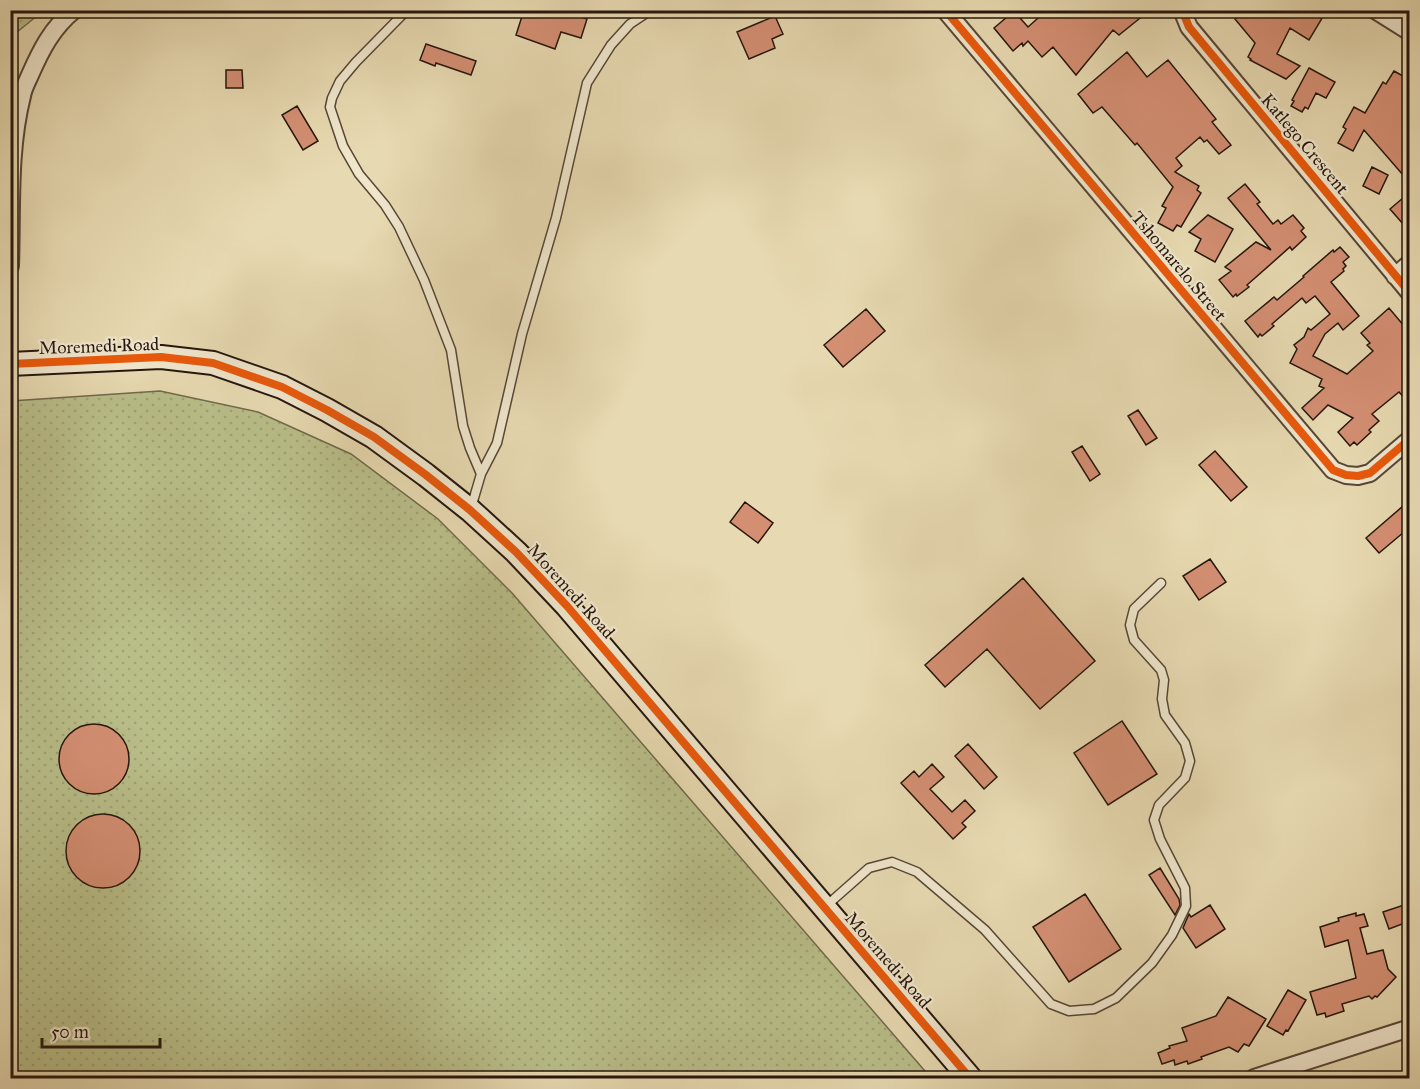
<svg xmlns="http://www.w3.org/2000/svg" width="1420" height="1089" viewBox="0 0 1420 1089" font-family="'IM FELL Great Primer',serif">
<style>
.grass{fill:url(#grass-dots);stroke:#706a4b;stroke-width:1.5}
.building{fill:#d48f73;stroke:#26160d;stroke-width:1.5}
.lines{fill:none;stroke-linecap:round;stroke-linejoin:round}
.lane-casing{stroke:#564736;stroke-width:11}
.street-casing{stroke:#564736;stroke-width:20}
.secondary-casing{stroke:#26160d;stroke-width:26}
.lane{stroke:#efe6cc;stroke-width:8}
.street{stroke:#efe6cc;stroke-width:16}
.secondary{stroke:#efe6cc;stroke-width:22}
.cycleway-casing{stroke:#efe6cc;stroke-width:11}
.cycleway{stroke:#e8590c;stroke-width:8}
.labels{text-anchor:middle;stroke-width:4.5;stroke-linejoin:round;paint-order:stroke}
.street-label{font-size:18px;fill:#26160d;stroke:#efe6cc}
</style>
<defs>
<pattern id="grass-dots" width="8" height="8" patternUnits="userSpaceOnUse" patternTransform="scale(1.5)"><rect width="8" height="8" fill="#b9be89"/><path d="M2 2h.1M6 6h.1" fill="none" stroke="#9fa375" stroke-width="1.8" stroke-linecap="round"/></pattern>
</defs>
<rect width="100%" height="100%" fill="#e7d9b1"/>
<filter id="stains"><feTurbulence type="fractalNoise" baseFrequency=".00333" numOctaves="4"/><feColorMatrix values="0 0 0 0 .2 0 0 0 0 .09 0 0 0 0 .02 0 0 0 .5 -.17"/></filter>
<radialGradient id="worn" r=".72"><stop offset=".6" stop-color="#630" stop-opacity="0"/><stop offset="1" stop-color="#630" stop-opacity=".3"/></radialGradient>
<!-- grass -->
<path class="grass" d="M11,10H43V11L11,37Z
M160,391L258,412L351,454L438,519L512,593L931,1078H11V401Z"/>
<!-- building -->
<path class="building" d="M524,10H562L587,19L581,38L561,32L555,49L516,35Z
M1047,10H1150L1119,35L1113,30L1076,75L1053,47L1042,57L1028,41L1023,46L1022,43L1013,51L994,28L1014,11L1028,27Z
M1245,10H1327L1309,40L1290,28L1277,54L1300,66L1286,79L1250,60L1251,59L1248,57L1255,43L1235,19Z
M775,16L783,34L772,39L775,48L749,59L737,32Z
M426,44L476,61L471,75L436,63L435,66L420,60Z
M1127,52L1147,77L1168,60L1216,119L1212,122L1231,145L1219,154L1207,140L1204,142L1200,137L1176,158L1182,166L1175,172L1199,186L1197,190L1201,193L1181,227L1177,225L1173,231L1158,223L1166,208L1162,206L1173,187L1137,143L1135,145L1102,107L1093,113L1078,94Z
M1309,68L1335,82L1326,98L1316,93L1308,109L1305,107L1302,112L1291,106L1294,101L1292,100Z
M226,70H242L243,88H226Z
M1394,71L1410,80V183L1364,130L1353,151L1338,143L1346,129L1343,127L1354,107L1365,113L1383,82L1386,84Z
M297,106L318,141L303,150L282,115Z
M1372,167L1388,175L1379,194L1363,186Z
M1245,184L1260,202L1257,204L1273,224L1278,220L1281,224L1293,215L1304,228L1301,231L1306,237L1292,250L1290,247L1247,285L1249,287L1237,296L1236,294L1233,297L1219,280L1231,271L1225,267L1256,242L1271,250L1228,198Z
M1410,192V218L1403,224L1390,209Z
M1208,215L1233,229L1215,262L1195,251L1201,239L1189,232Z
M1340,247L1349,257L1343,262L1346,266L1343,269L1344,271L1331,282L1359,316L1343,330L1338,323L1325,334L1313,356L1347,374L1373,351L1367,345L1370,343L1361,333L1389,308L1410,333V404L1399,392L1372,414L1379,421L1369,430L1371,432L1357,445L1354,442L1350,446L1338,432L1353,418L1328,405L1313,420L1302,408L1324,388L1319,386L1322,379L1290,363L1297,349L1294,345L1304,337L1308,328L1311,330L1330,314L1315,296L1306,303L1302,298L1272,324L1274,326L1262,336L1260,334L1258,337L1245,321L1274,297L1277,300L1304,277L1303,276L1333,250L1334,252Z
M866,309L885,331L843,367L824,345Z
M1138,410L1157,438L1146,445L1128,416Z
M1082,446L1100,474L1090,481L1072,452Z
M1215,451L1247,487L1231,501L1199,465Z
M1410,500V527L1379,553L1366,538Z
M745,502L773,523L758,543L730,522Z
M1210,559L1226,582L1199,600L1183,576Z
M1023,578L1095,661L1040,709L987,649L945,687L925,665Z
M1122,721L1157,774L1108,805L1074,753Z
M59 759a35 35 0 1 1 70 0a35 35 0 1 1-70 0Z
M968,744L997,777L984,789L955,756Z
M932,764L944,777L930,789L952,812L965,800L975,811L962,823L966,827L953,839L901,783L914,771L919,777Z
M66 851a37 37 0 1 1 74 0a37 37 0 1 1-74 0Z
M1160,868L1179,899L1180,905L1175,915L1149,875Z
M1085,894L1121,949L1069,982L1033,927Z
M1410,903V921L1389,929L1383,912Z
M1210,905L1225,929L1196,948L1183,928L1189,914L1191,917Z
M1356,913V916L1364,914L1368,926L1360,928L1367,954L1383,950L1388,969L1396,977L1377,997L1375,996L1372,999L1369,996L1342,1004L1344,1011L1326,1017L1325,1013L1317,1015L1310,992L1356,978L1348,940L1325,947L1320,927L1339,921L1338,918Z
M1288,990L1306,1000L1288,1031L1286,1030L1283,1035L1267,1026Z
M1228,997L1266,1019L1249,1046L1244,1044L1238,1052L1229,1047L1201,1057L1202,1059L1188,1064L1187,1061L1175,1065L1174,1060L1162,1064L1158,1053L1170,1048L1169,1046L1187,1041L1182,1028L1216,1016Z"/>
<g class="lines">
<defs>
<path id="lane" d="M407,10L356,62L340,81L332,98L330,107L343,146L359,174L385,205L399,227L424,280L451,350L463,426L470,448L481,474
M471,508L481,474L497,443L522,334L556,218L587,83L611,45L630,24L651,10
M826,906L869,868L892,862L917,872L985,930L1051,1004L1069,1011L1094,1009L1116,998L1152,963L1172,935L1186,906L1185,888L1160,839L1154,820L1159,805L1185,778L1190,761L1185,743L1165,715L1162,699L1164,680L1161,670L1134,640L1130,625L1134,609L1161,583"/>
<path id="street" d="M945,10L1333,470L1346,475L1358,476L1370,473L1410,439
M1182,10L1189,27L1410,293
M1375,10L1410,32
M10,266C12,210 8,151 22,96C23,89 27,82 30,75C41,50 52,28 74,10
M1395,276L1410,263
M1254,1078L1410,1028"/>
<path id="secondary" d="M10,364L161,357L213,363L282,387L327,410L374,437L426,475L470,510L516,552L567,606L970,1078"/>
</defs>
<!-- lane casing -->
<use href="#lane" class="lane-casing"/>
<!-- street casing -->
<use href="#street" class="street-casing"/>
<!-- secondary casing -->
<use href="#secondary" class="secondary-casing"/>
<!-- lane -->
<use href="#lane" class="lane"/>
<!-- street -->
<use href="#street" class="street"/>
<!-- secondary -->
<use href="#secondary" class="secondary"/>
<defs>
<path id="cycleway" d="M945,10L1333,470L1346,475L1358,476L1370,473L1410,439
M1182,10L1189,27L1410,293
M10,364L161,357L213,363L282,387L327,410L374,437L426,475L470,510L516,552L567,606L970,1078"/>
</defs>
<!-- cycleway casing -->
<use href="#cycleway" class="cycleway-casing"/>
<!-- cycleway -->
<use href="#cycleway" class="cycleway"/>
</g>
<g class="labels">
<!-- street labels -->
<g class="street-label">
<text transform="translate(1305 144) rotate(50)" y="6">Katlego Crescent</text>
<text transform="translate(1179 266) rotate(50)" y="6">Tshomarelo Street</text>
<text transform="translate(99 346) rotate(-2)" y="6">Moremedi Road</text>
<text transform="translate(571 591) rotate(48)" y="6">Moremedi Road</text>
<text transform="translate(888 960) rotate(49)" y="6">Moremedi Road</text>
</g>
</g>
<!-- margin -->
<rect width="1420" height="1089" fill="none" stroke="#e7d9b1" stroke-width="36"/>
<rect x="12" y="12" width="1396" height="1065" fill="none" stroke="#26160d" stroke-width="3"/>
<rect x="18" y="18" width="1384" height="1053" fill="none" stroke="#26160d" stroke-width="1.5"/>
<!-- scale -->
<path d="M42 1038v9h118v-9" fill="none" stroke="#26160d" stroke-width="3"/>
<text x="51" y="1038" font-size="18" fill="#26160d" stroke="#efe6cc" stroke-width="4.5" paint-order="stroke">50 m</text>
<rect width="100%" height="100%" filter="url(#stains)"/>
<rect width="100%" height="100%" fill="url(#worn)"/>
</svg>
